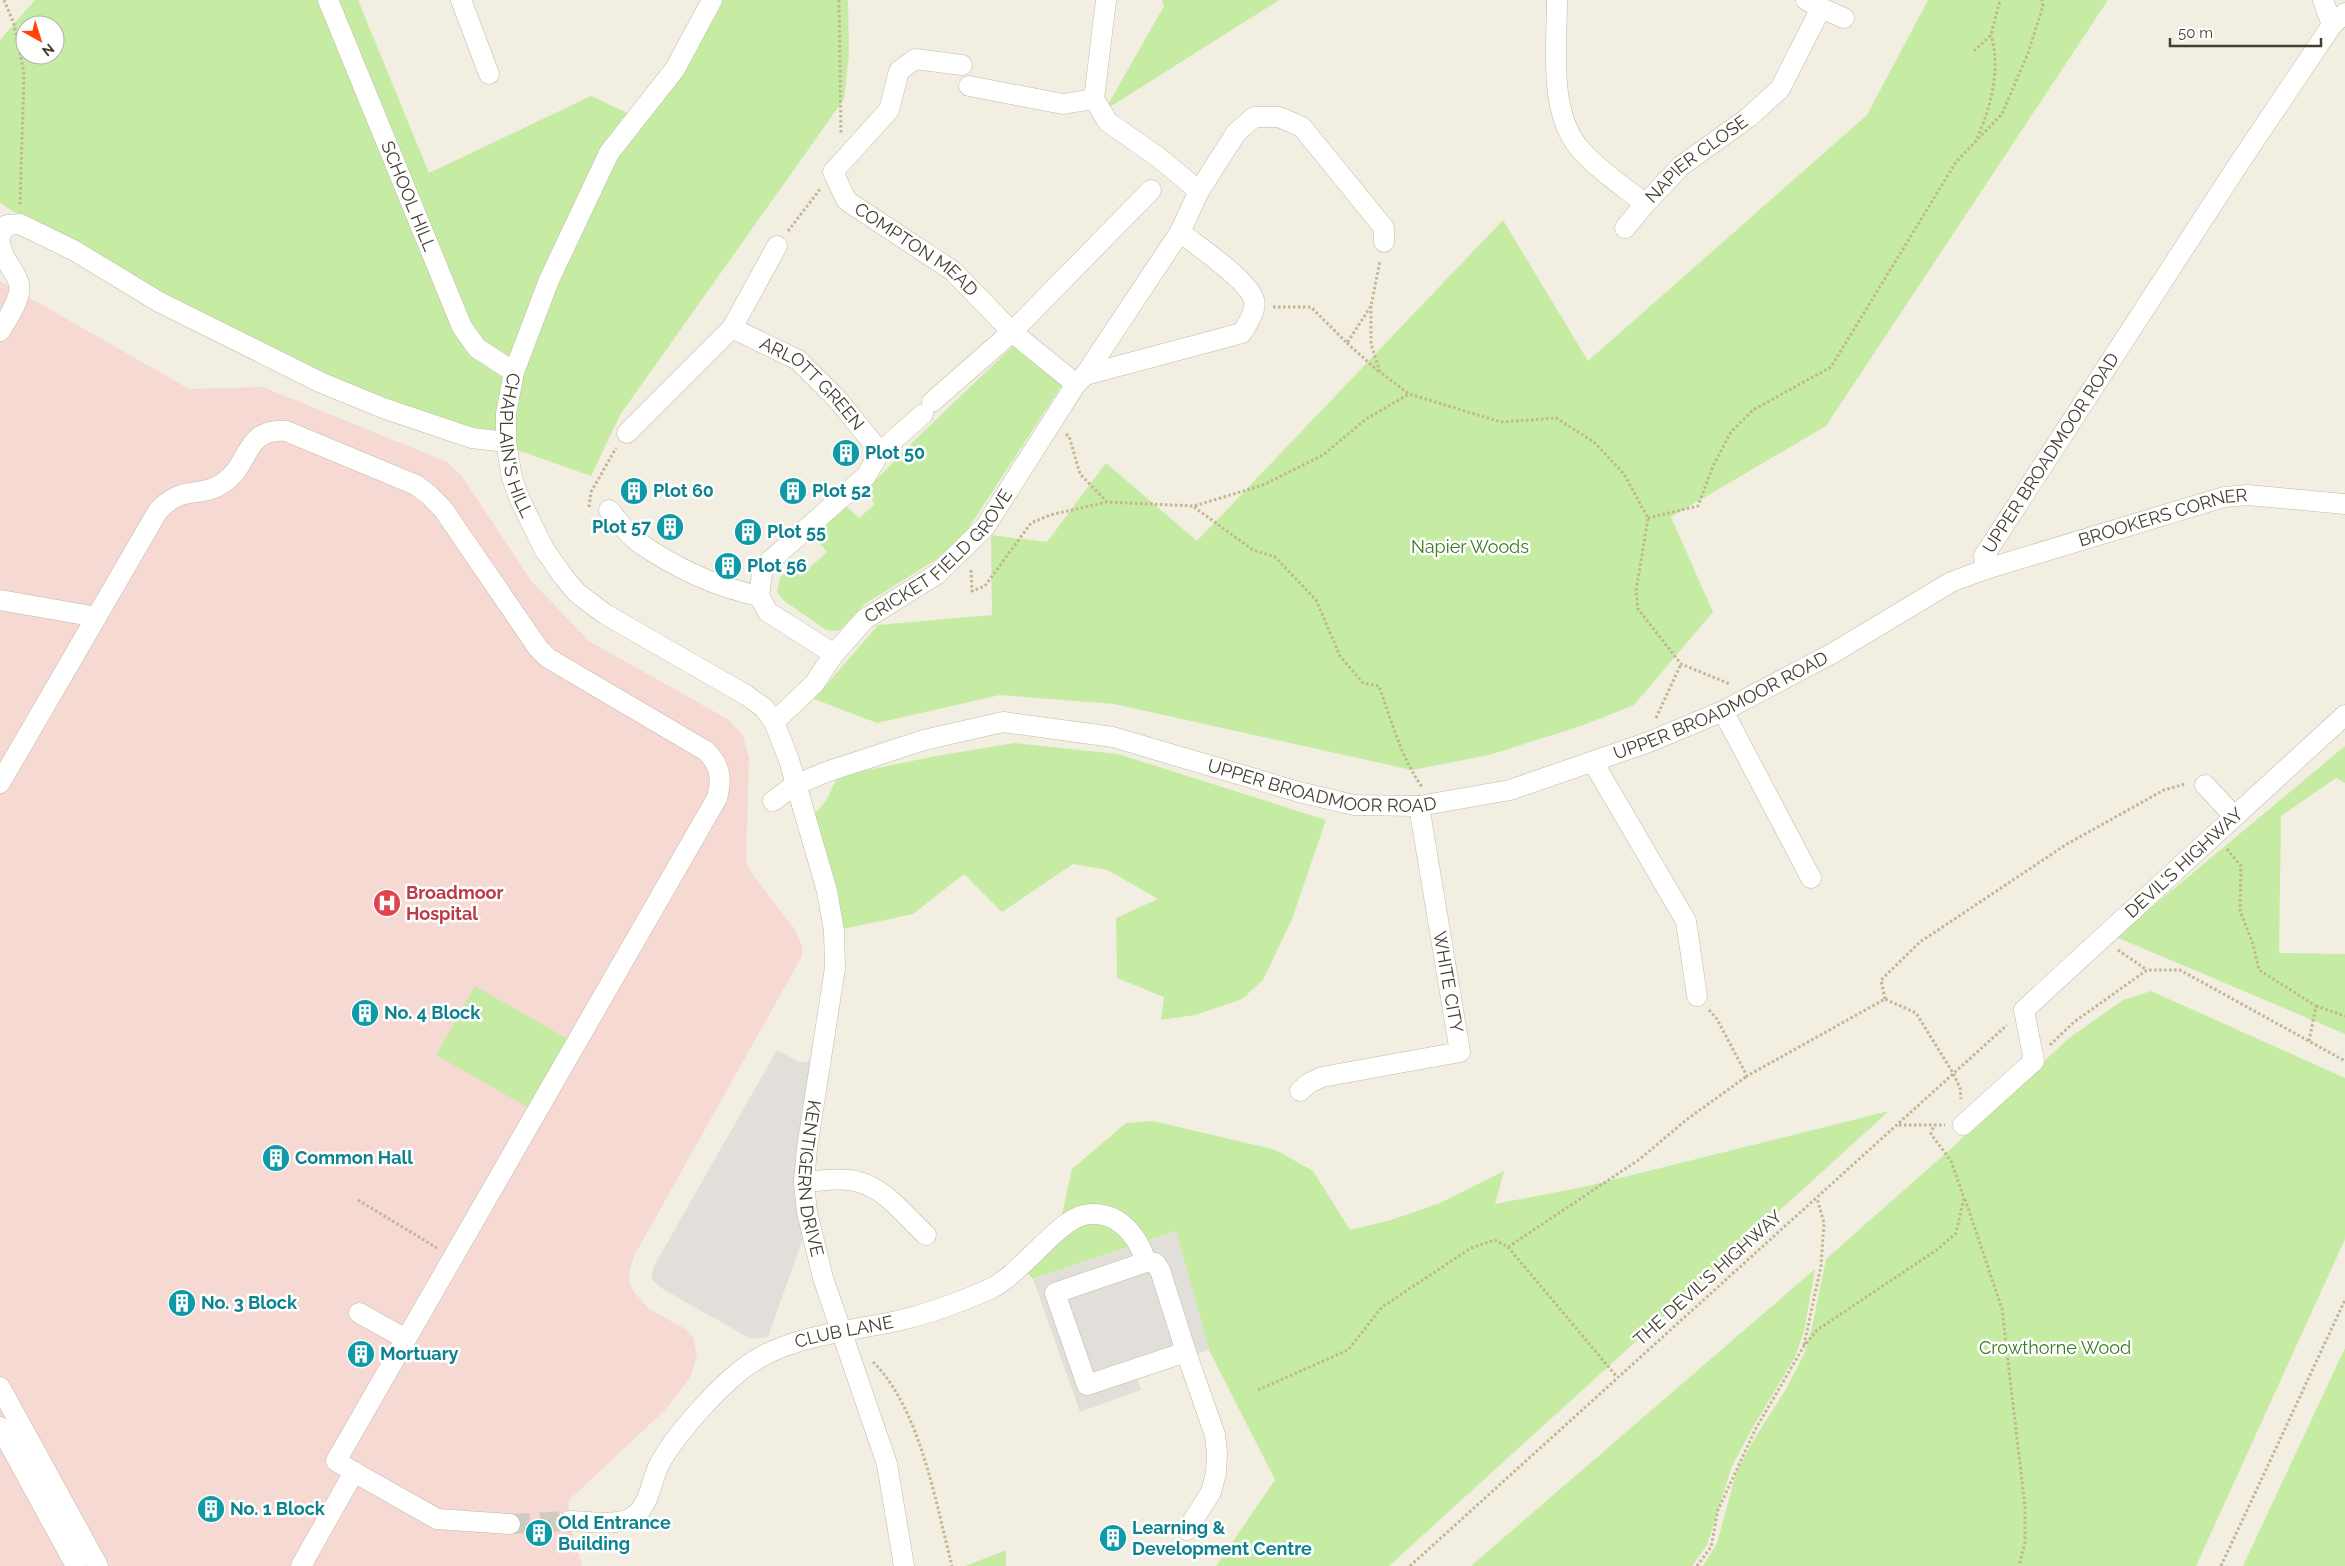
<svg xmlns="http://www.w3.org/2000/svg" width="2345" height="1566" viewBox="0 0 2345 1566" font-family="Raleway,sans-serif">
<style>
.medical{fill:#f5d9d2}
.green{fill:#c6eca4;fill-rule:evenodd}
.parking{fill:#e2dfda}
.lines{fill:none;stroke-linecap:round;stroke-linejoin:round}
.minor-tunnel{stroke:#cfcbbe;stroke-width:20;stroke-dasharray:20 10;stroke-linecap:butt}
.minor-casing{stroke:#c1baa5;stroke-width:21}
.path{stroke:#c2b592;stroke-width:3;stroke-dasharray:2.5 2.5;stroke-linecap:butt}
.minor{stroke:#fff;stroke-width:20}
.labels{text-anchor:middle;stroke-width:5;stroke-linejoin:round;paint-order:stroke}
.street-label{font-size:18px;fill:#443e31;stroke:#fff}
.culture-label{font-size:18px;font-weight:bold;fill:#0d838f;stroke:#fff;text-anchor:start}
.park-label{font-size:18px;fill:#3b7a20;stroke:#fff}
.health-label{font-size:18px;font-weight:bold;fill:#be3a42;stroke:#fff;text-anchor:start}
</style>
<rect width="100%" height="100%" fill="#f2eee1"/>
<!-- medical -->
<path class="medical" d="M0,281L189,389L263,387L447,462L461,475L532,582L589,641L729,720L743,736L749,758L746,862L755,878L794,928L802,946V956L634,1256L630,1269L629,1282L634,1292L649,1309L685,1329L693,1337L697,1356L690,1378L664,1411L569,1500L568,1529L573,1534L582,1566H0Z"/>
<!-- green -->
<path class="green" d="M35,0H358L429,173L591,96L636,117L712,0H848L849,54L844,99L620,415L591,476L375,400L100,266L0,203V40ZM25,25H55V55H25Z
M1162,0H1279L1105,110L1164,6Z
M1928,0H2108L1826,426L1671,517L1713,612L1634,705L1581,726L1489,755L1412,770L1114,704L1000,695L877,723L814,699L878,625L992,615L991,535L1047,542L1106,463L1197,541L1503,220L1588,361L1867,115Z
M1020,339L1062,385L966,532L937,559L865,604L839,631L826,630L783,600L777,591L780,578L791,566L800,576L827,552L813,536L846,506L859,518L875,504L864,492L920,435Z
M1014,743L1118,754L1326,820L1292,919L1263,980L1242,999L1195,1015L1161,1020L1164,997L1117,978L1116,918L1158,899L1108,870L1073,864L1002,912L964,874L913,914L834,931L806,823L826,801L838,776L931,757Z
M2345,746V783L2336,778L2281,816L2279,953L2345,954V1034L2116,937Z
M475,986L568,1039L529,1108L436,1055Z
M2151,991L2345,1078V1239L2196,1566H1703L1717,1543L1736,1473L1753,1441L1786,1389L1805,1352L1812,1327L1826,1259L1954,1146L2069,1038L2123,1000Z
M1889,1111L1389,1566H1216L1275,1480L1209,1350L1176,1231L1033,1279L1021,1267L1058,1232L1072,1169L1126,1123L1153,1121L1276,1150L1313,1171L1350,1230L1391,1220L1440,1203L1504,1171L1495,1204L1588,1186Z
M1815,1269L1804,1332L1795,1357L1753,1427L1732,1466L1707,1545L1692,1566H1471Z
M2345,1348V1566H2243Z
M1006,1550V1566H966Z"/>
<!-- parking -->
<path class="parking" d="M777,1050L799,1062H805L811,1059L798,1204L803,1238L768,1337L751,1339L661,1288L652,1280V1274L654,1266Z
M1176,1231L1209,1350L1136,1375L1141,1390L1080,1412L1033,1279Z"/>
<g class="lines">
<!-- minor-tunnel -->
<path class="minor-tunnel" d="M510,1524L569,1521"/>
<defs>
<g id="minor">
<path id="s1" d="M328,0L462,327L477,348L514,372"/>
<path d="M461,0L489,74"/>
<path id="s2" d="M712,0L675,69L609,153L549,280L514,372L506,414V442L512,478L520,500L544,549L563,576L577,593L605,614L746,695L764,708L774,722L789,760L827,891L834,931L835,968L807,1148L804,1182L807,1212L823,1278L887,1464L904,1566"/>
<path id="s3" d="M1557,0C1557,46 1548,112 1580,149C1598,170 1623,186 1645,204L1681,166L1749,117L1780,89L1821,8L1806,0"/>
<path d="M2323,0L2332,25"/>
<path d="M1821,8L1844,18"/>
<path id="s4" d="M962,65L915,59L899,71L889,110L833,172L847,201L953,271L1012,332L1076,384"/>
<path d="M969,86L1063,104L1094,99"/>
<path d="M1199,191L1236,133L1254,117H1279L1302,127L1384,228V242"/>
<path d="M1625,228L1645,204"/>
<path d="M0,235L7,225L20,224L75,251L159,302L322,383L383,408L472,438L506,442"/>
<path d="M0,242C1,259 15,269 19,284C22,299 7,319 0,331"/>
<path id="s5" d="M732,328L798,360L838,400L880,452L866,476L763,567L759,596L768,612L834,654"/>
<path d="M1085,375L1242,333C1247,324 1257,311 1254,300C1249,280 1197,246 1180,232"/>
<path d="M932,402L1012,332L1151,190"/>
<path d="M627,433L732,328L777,246"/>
<path d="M880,452L923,414"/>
<path d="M609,510C618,520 627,534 638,542C674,567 716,587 759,596"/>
<path id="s6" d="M1986,569L1984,556L2236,168L2332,25L2345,13"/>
<path d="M0,600L97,617"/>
<path d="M1723,711L1811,878"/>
<path id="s7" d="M774,722L814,684L834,654L865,619L937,574L985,527L1076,384L1085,375L1180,232L1199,191L1158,157L1108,122L1094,99L1106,0"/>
<path d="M1593,762L1686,921L1697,996"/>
<path d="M0,783L158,511C182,484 200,499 223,483C251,465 243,428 286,431L416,485L429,495L443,509L538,648L548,658L706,751C721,765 722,780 717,798L336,1461L354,1472L301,1566"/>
<path d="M2205,785L2234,816"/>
<path id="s8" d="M773,801L795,785L826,772L924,740L1003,722L1113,737L1299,792L1354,805L1419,806L1510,790L1649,742L1723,711L1833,653L1951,582L1986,569L2224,497L2248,495L2345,504"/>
<path d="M1300,1091L1309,1083L1322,1077L1460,1052L1419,806"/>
<path id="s9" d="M1963,1125L2034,1061L2024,1010L2345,715"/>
<path d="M804,1182C821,1181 842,1177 859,1182C886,1189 906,1217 926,1235"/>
<path d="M1146,1262L1155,1263L1160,1270L1186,1352L1087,1385L1055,1293Z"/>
<path d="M359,1313L406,1339"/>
<path d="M1186,1352L1215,1435L1217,1453L1216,1473L1211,1492L1187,1530"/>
<path d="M0,1387L98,1566"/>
<path d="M0,1427L76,1566"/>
<path d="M354,1472L437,1519L510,1524"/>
<path id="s10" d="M569,1521C587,1521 611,1526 629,1519C650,1509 650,1483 659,1465C674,1436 715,1391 740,1371C782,1336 846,1332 897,1321C928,1314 961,1302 990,1289C1020,1275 1058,1220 1084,1215C1117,1209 1137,1234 1146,1262"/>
</g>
</defs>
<!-- minor casing -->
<use href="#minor" class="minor-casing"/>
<!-- path -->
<path class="path" d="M4,0L14,24L24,73L20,204
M839,0L841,134
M1974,51L1991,35L2000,0
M1977,138C1991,108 2001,68 1991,35
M788,231L821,188
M1371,306V344L1380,372L1409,394L1501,422L1556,418L1594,442L1624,474L1648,518L1636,591L1638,609L1681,664L1730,684
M1273,307H1311L1347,343L1371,306L1380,261
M1347,343L1378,371
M1066,434L1069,436L1080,474L1107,502
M589,507L591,492L616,448
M1194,507L1253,550L1275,557L1316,600L1340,656L1363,683L1379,686C1391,720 1401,757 1422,787
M1648,518L1698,506L1713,466L1731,432L1753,410L1831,367L1956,162L2002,114L2028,53L2043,6L2042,0
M971,570L972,591L985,586L1031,523L1050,515L1107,502L1194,506L1263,485L1323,455L1366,419L1409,394
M1656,718L1681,664
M2227,849L2241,866L2240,911L2253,944L2259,970L2316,1006L2309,1041
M2118,950L2147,970
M1885,999L1881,980L1920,942L2067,844L2164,790L2185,784
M2316,1006L2345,1016
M1709,1010L1717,1019L1747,1076L1885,999L1916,1013L1953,1073L1960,1088L1961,1099
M2050,1045L2074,1022L2147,970H2180L2345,1061
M1899,1125H1945
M1965,1199L2002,1309L2025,1507V1542L2019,1566
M358,1200L437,1248
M1508,1247L1640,1159L1686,1120L1747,1076
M1804,1345L1821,1266L1824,1223L1817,1198
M873,1362C920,1408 936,1504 952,1566
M1258,1390L1348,1350L1382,1307L1471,1248L1495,1240L1508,1247L1617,1377
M1410,1566L2007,1025
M1697,1566L1711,1547L1718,1510L1755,1430L1804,1346L1817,1330L1938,1249L1956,1233L1964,1198L1951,1161L1931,1134L1934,1125
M2221,1566L2345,1300"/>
<!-- minor -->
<use href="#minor" class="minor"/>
</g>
<!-- icons -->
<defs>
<symbol id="building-disc" viewBox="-11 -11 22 22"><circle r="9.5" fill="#0f9aa8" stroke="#fff"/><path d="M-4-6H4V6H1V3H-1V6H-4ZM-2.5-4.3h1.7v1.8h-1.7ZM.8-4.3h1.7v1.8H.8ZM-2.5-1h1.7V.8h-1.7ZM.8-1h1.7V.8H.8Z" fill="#fff"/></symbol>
<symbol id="hospital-disc" viewBox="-11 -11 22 22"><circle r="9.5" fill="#e0444e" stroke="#fff"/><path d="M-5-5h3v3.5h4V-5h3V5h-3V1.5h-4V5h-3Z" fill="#fff"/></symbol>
</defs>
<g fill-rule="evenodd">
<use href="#building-disc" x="830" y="437" width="32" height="32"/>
<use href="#building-disc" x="618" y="475" width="32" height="32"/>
<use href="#building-disc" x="777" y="475" width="32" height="32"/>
<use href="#building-disc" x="654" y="511" width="32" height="32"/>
<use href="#building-disc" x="732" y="516" width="32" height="32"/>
<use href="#building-disc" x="712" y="550" width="32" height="32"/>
<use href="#hospital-disc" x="371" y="887" width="32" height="32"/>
<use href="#building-disc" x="349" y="997" width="32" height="32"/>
<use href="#building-disc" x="260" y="1142" width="32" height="32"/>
<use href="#building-disc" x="166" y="1287" width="32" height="32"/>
<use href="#building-disc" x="345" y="1338" width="32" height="32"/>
<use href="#building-disc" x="195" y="1493" width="32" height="32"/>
<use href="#building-disc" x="523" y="1517" width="32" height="32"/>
<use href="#building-disc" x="1097" y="1522" width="32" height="32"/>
</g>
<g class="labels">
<!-- street labels -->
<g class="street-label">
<text dy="6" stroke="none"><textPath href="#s3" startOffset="308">NAPIER CLOSE</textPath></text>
<text dy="6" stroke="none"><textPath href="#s1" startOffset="212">SCHOOL HILL</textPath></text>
<text dy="6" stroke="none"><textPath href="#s4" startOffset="308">COMPTON MEAD</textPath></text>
<text dy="6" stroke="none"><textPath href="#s5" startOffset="99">ARLOTT GREEN</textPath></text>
<text dy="6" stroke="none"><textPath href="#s2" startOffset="499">CHAPLAIN'S HILL</textPath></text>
<text dy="6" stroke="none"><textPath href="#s6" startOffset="136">UPPER BROADMOOR ROAD</textPath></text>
<text dy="6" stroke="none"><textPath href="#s8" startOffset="1475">BROOKERS CORNER</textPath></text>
<text dy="6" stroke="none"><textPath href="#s7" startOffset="236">CRICKET FIELD GROVE</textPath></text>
<text dy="6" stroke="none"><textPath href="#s8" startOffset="991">UPPER BROADMOOR ROAD</textPath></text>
<text dy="6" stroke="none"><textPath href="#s8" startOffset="572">UPPER BROADMOOR ROAD</textPath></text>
<text dy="6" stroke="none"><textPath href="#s9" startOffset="365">DEVIL'S HIGHWAY</textPath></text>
<text transform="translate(1448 982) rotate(80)" y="6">WHITE CITY</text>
<text dy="6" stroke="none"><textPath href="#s2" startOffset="1369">KENTIGERN DRIVE</textPath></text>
<text transform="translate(1708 1278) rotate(-42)" y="6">THE DEVIL'S HIGHWAY</text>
<text dy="6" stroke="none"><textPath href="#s10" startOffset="361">CLUB LANE</textPath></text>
</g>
<!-- culture labels -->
<g class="culture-label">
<text x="865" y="459">Plot 50</text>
<text x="653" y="497">Plot 60</text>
<text x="812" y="497">Plot 52</text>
<text x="651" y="533" text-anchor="end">Plot 57</text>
<text x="767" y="538">Plot 55</text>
<text x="747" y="572">Plot 56</text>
<text x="384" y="1019">No. 4 Block</text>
<text x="295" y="1164">Common Hall</text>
<text x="201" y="1309">No. 3 Block</text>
<text x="380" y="1360">Mortuary</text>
<text x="230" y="1515">No. 1 Block</text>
<text x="558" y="1529">Old Entrance<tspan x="558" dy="21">Building</tspan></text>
<text x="1132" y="1534">Learning &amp;<tspan x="1132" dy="21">Development Centre</tspan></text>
</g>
<!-- park labels -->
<g class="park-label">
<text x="1470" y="553">Napier Woods</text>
<text x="2055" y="1354">Crowthorne Wood</text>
</g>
<!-- health labels -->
<g class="health-label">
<text x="406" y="899">Broadmoor<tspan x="406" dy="21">Hospital</tspan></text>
</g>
</g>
<!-- north arrow -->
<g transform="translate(40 40) rotate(141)"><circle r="24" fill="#ffffff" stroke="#b4b2ad"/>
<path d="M0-4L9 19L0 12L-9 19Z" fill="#ff430b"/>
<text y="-8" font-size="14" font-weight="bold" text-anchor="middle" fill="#443e31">N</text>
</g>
<!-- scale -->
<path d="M2170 38v8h151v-8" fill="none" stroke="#443e31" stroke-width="2.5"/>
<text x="2178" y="38" font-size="15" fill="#443e31" stroke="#ffffff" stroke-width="4" paint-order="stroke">50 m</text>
</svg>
